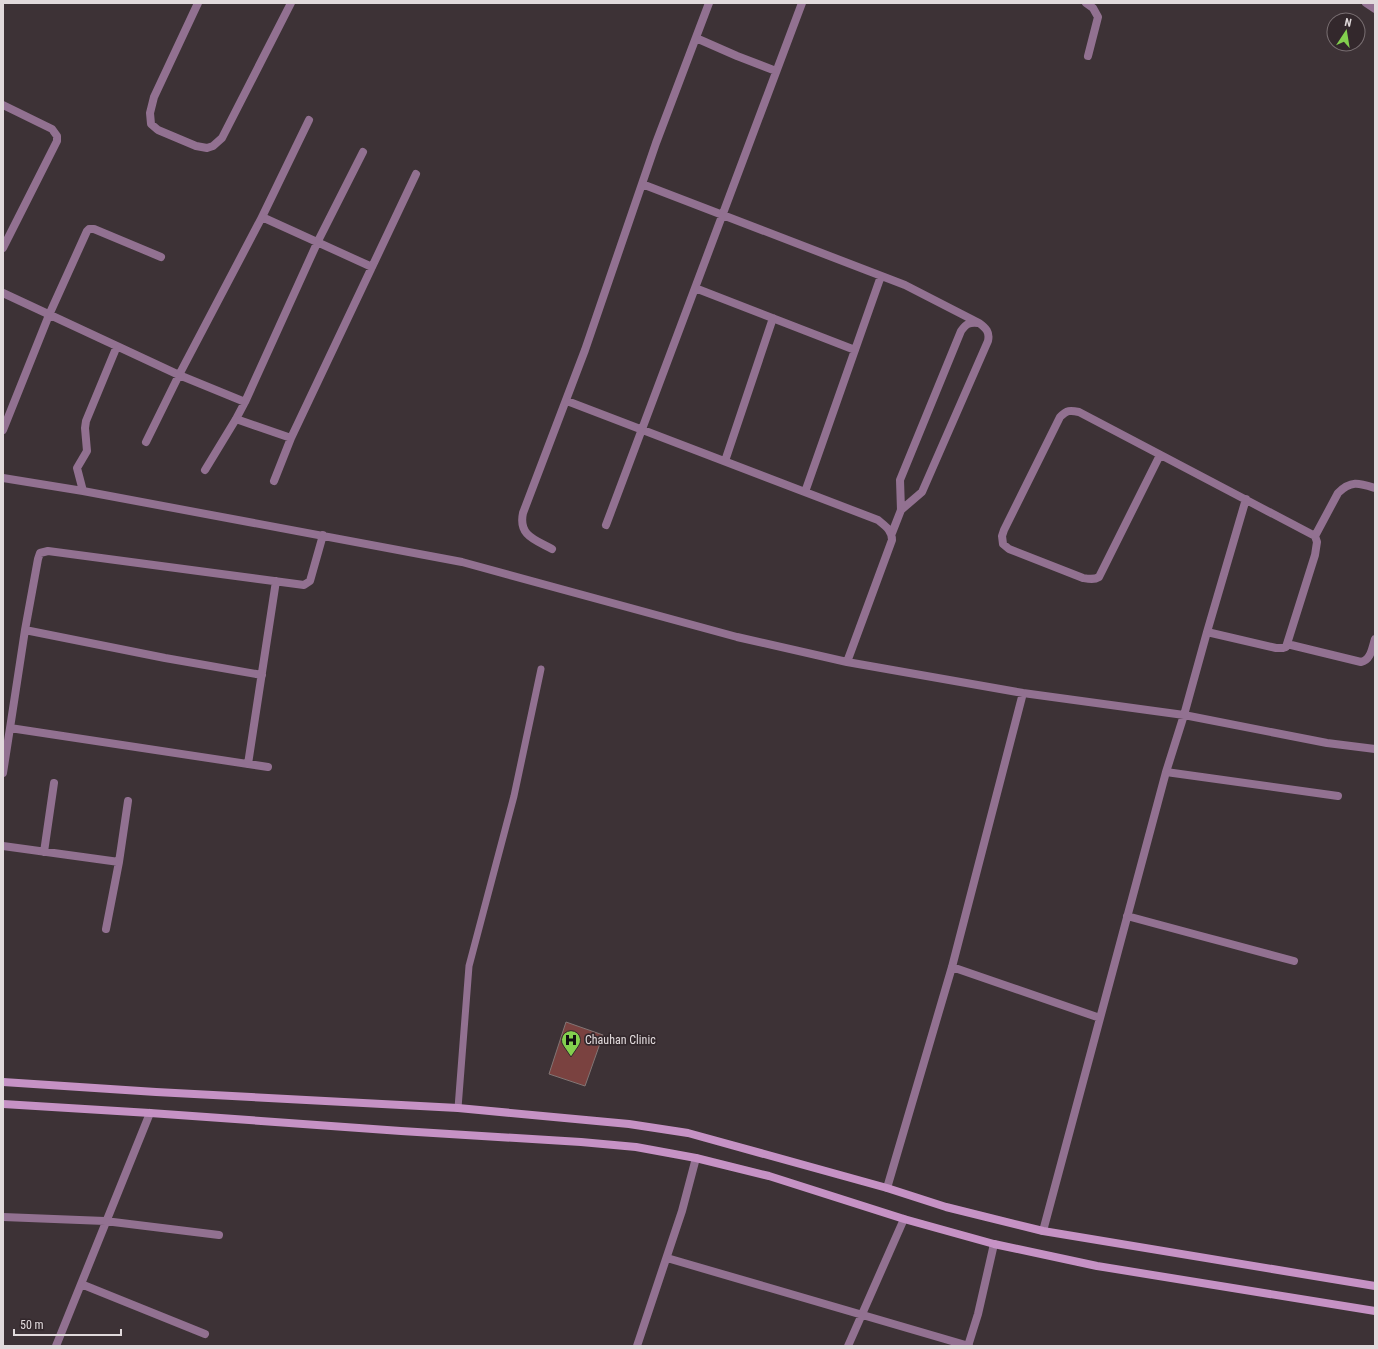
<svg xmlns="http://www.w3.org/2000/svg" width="1378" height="1349" viewBox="0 0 1378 1349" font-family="'Roboto Condensed',sans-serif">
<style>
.building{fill:#7a4240;stroke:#827574}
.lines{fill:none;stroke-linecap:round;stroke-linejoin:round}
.service{stroke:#927191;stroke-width:7}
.minor{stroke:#927191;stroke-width:8}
.secondary{stroke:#c692c5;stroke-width:8}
.labels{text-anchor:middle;stroke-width:3.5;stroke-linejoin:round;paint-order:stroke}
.poi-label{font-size:12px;fill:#e1dadc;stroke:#33282c;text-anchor:start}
</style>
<rect width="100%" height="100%" fill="#3d3236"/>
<!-- building -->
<path class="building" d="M566,1022L603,1035L585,1086L549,1074Z"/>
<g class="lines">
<!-- service -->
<path class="service" d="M458,1108L469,966L514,796L541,669"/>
<!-- minor -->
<path class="minor" d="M198,3L154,97L150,113L151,124L158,130L196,146L207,148L213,146L222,138L291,3
M1086,3L1093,8L1098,17L1088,56
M1366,3L1375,9
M696,38L737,56L776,71
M3,105L52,129L57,136V141L3,248
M642,184L905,285L979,323C986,328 990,332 988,341L922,492L901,510
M262,217L372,267
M695,288L855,350
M3,293L179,375L245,402
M567,401L878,520C885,526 892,530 892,540L847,662
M236,419L291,438
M3,430L49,315L87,231L89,229H94L161,257
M146,442L179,375L262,217L309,120
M1160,455L1099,577C1094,580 1089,579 1083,578L1009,549L1003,544L1002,536L1004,530L1060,417C1067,410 1070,410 1079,412L1315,536L1317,542L1315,555L1286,647L1283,648H1276L1207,632
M725,461L773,318
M205,470L236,419L245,402L318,241L363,152
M3,478L83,491L462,562L737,637L847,662L1023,693L1184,715L1327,743L1375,749
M274,481L291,438L416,174
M83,491L77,468L87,451L85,428L86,421L117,346
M805,492L881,276
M606,525L802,3
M892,533L901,510L900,480L961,331C966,324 969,322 978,323
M1315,536L1338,493C1351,480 1359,483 1375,488
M552,549C536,540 518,536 523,513L585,350L656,143L709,3
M25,630L165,658L262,675
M1287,644L1361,662C1371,660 1372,648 1375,639
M10,728L25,630L38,559L40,553L48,551L304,585L310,581L323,535
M248,764L276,581
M1166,772L1338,796
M3,773L10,728L268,767
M3,846L119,862
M44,852L54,783
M1127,916L1294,961
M106,929L119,862L128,801
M952,967L1100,1018
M887,1188L952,967L1023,693
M3,1217L105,1221L219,1235
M1043,1231L1166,772L1184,715L1207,632L1246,499
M667,1258L969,1346
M81,1284L205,1334
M56,1346L150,1113
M637,1346L682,1211L696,1158
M848,1346L904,1219
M968,1346L978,1314L994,1244"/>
<!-- secondary -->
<path class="secondary" d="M3,1082L156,1092L458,1108L629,1124L688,1133L887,1188L946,1207L1043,1231L1375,1286
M3,1104L150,1113L401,1131L581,1142L636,1147L696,1158L769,1176L904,1219L994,1244L1097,1266L1375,1311"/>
</g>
<!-- icons -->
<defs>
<symbol id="hospital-pin" viewBox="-11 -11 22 30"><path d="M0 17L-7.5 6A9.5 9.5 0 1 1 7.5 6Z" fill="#83d04e" stroke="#33282c"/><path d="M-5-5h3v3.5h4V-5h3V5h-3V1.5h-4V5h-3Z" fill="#111"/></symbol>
</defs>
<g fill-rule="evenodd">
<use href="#hospital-pin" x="560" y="1029" width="22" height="30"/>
</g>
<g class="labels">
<!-- poi labels -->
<g class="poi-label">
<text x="585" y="1044">Chauhan Clinic</text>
</g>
</g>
<!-- border -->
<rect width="1378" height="1349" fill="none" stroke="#e1dadc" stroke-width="8"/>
<!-- north arrow -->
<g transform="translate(1346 32) rotate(12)"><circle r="19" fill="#33282c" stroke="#796f72"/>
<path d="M0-3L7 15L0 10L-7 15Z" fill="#83d04e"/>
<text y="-6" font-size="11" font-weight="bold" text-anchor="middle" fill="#e1dadc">N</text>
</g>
<!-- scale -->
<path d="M14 1329v6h107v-6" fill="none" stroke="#e1dadc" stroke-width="2"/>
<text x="20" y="1329" font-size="12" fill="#e1dadc" stroke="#33282c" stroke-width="3" paint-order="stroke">50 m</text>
</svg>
